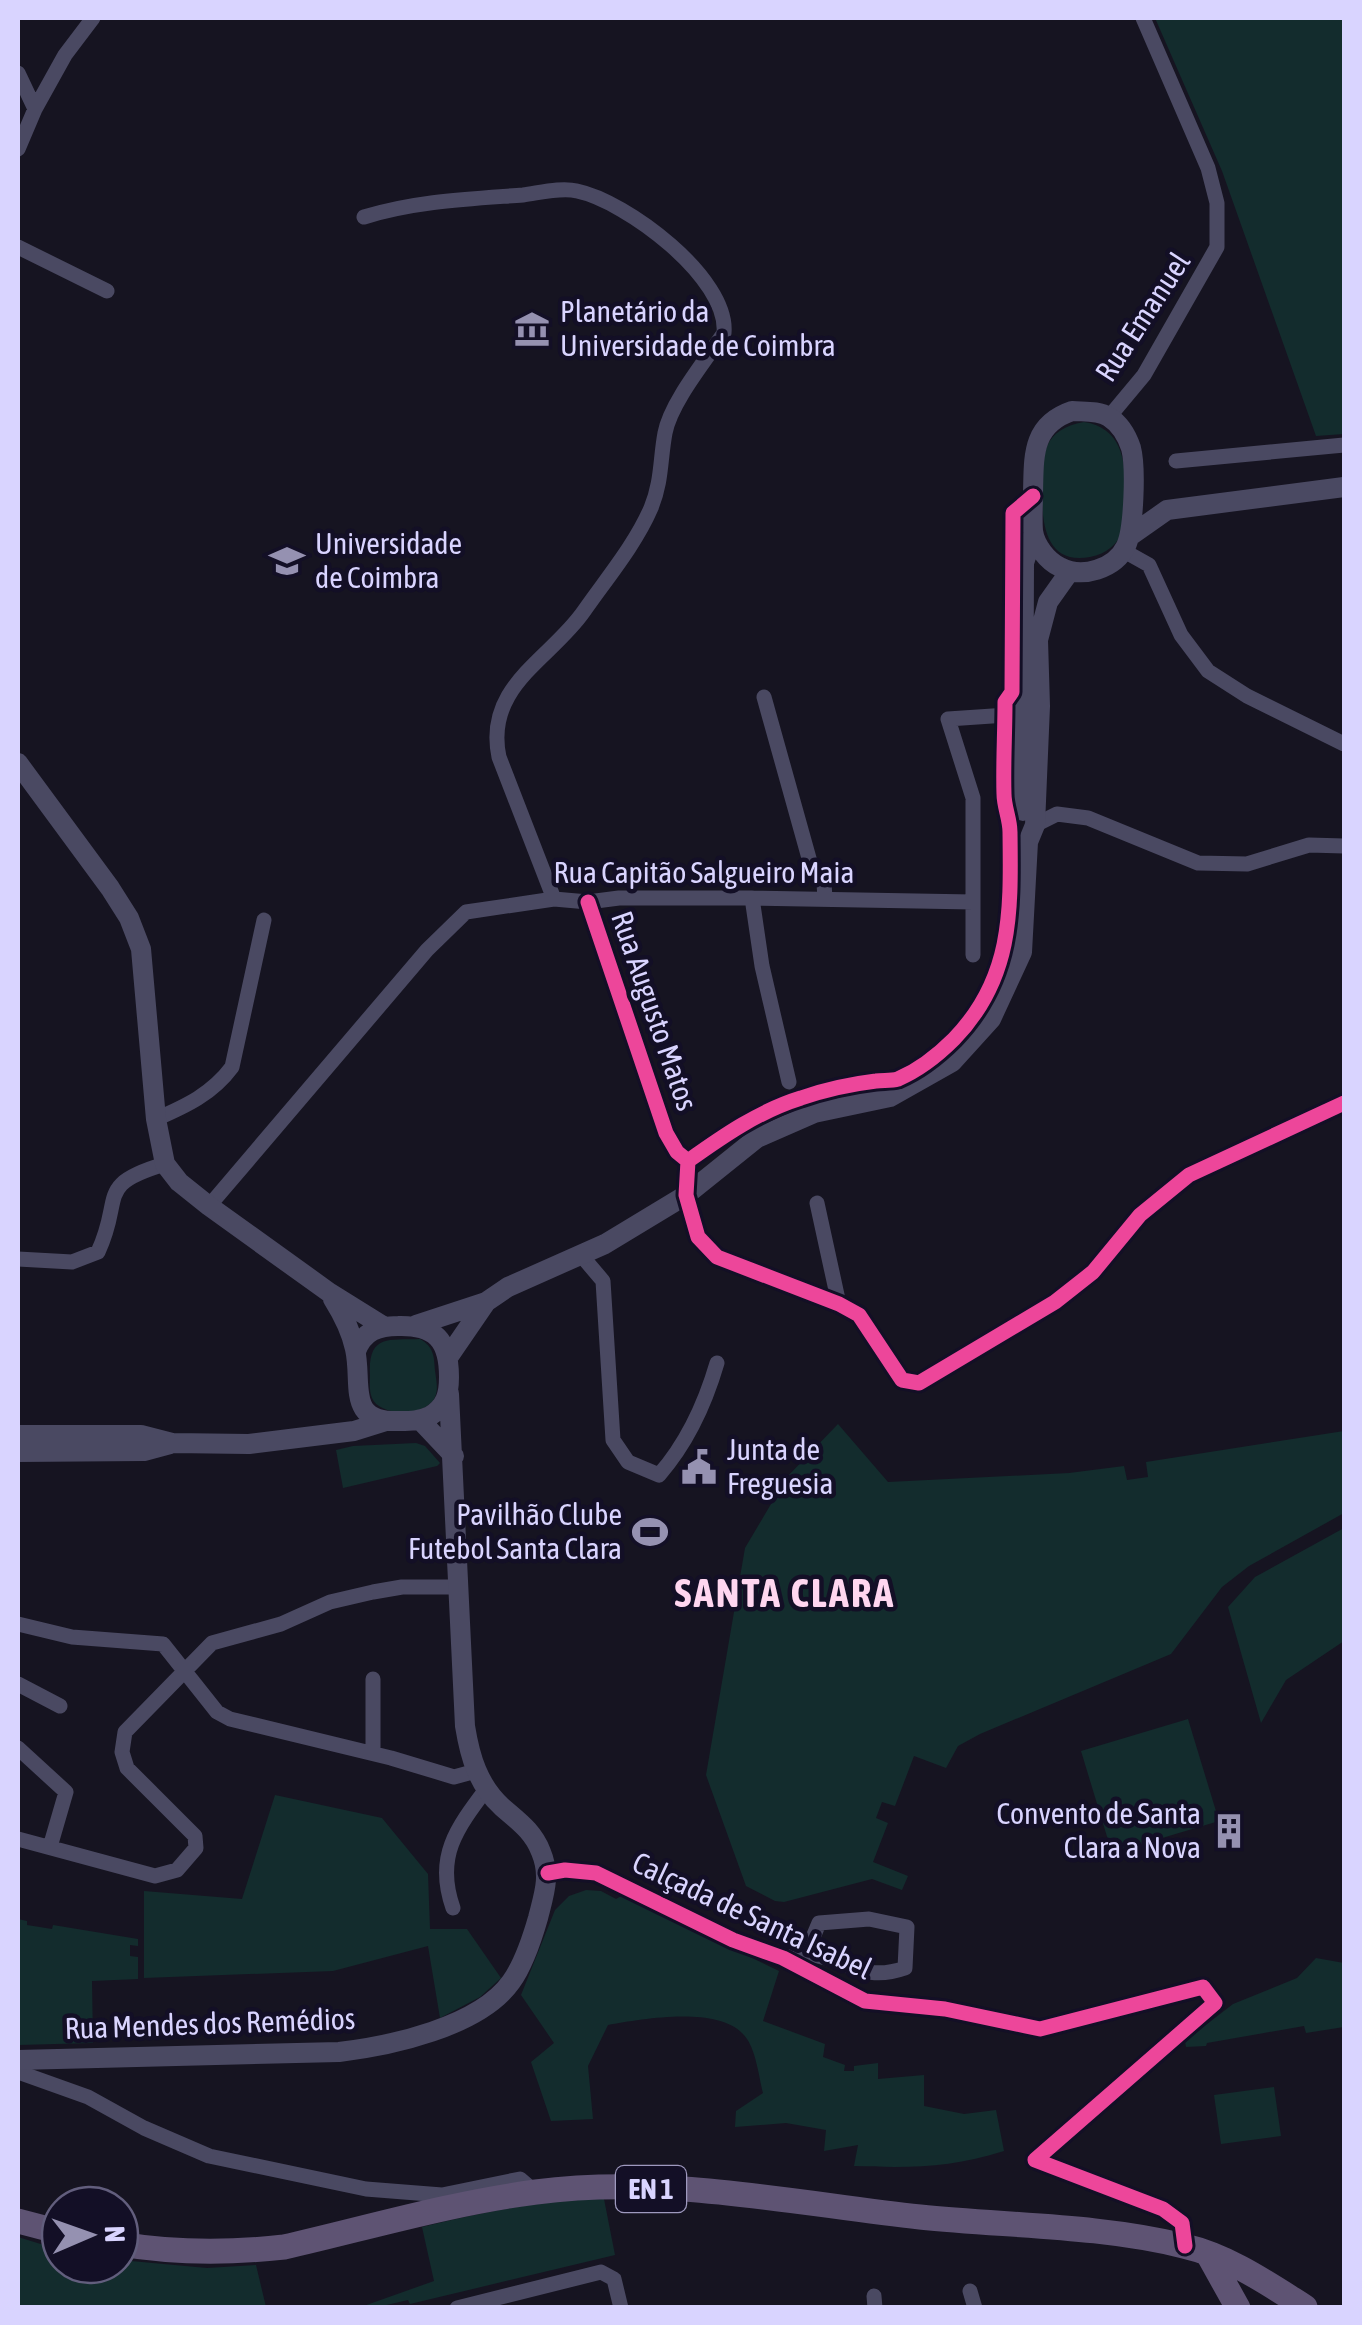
<svg xmlns="http://www.w3.org/2000/svg" width="1362" height="2325" viewBox="0 0 1362 2325" font-family="'Asap Condensed',sans-serif">
<style>
.green{fill:#132c2d}
.lines{fill:none;stroke-linecap:round;stroke-linejoin:round}
.minor{stroke:#4a4962;stroke-width:15}
.tertiary{stroke:#4a4962;stroke-width:20}
.primary{stroke:#5e5373;stroke-width:25}
.cycleway-casing{stroke:#130f26;stroke-width:21}
.cycleway{stroke:#ed469a;stroke-width:15}
.labels{text-anchor:middle;stroke-width:9;stroke-linejoin:round;paint-order:stroke}
.shield{fill:#130f26;stroke:#9e99be;stroke-width:2.5}
.shield-label{font-size:28px;font-weight:bold;fill:#d9d4ff}
.poi-label{font-size:30px;fill:#d9d4ff;stroke:#130f26;text-anchor:start}
.street-label{font-size:30px;fill:#d9d4ff;stroke:#130f26}
.district-label{font-size:40px;font-weight:bold;letter-spacing:2.5px;fill:#ffd6f0;stroke:#130f26}
</style>
<rect width="100%" height="100%" fill="#161421"/>
<!-- green -->
<path class="green" d="M1155,18H1344V434L1316,436L1222,171Z
M1084,422C1136,430 1124,489 1125,529C1117,544 1107,554 1090,557C1046,565 1042,524 1042,493C1042,456 1041,430 1084,422Z
M420,1339C434,1347 434,1356 435,1371C436,1378 438,1388 436,1394C431,1417 380,1418 372,1398C369,1391 370,1383 370,1375C368,1335 387,1340 420,1339Z
M838,1424L888,1482L1069,1473L1124,1466L1127,1480L1148,1477L1146,1462L1344,1431V1513L1249,1566L1222,1587L1171,1654L980,1734L958,1746L946,1768L914,1756L895,1806L882,1802L876,1818L888,1823L873,1862L908,1876L902,1890L872,1879L784,1902L775,1901L746,1886L706,1775L745,1548L787,1477Z
M416,1443L425,1446L440,1463L437,1466L343,1488L336,1450L353,1446Z
M1344,1528V1641L1286,1680L1261,1723L1228,1607L1255,1577Z
M1188,1719L1219,1821L1112,1853L1081,1751Z
M275,1795L382,1818L428,1874L430,1929H467L501,1978L480,1997L440,2018L428,1946L333,1971L144,1978V1891L242,1899Z
M586,1890L601,1891L616,1899L623,1895L779,1971L763,2021L825,2044L823,2057L845,2065L844,2071H854V2066L878,2063V2079L924,2075V2106L964,2114L996,2110L1004,2151C951,2168 910,2168 854,2166L858,2145L824,2151L826,2130L786,2123L735,2127L736,2111L763,2093C759,2077 756,2052 747,2039C724,2004 643,2019 608,2025L588,2066L593,2119L551,2121L531,2062L554,2043L521,1995L555,1910L569,1896Z
M18,1919L27,1921V1925L52,1929L53,1925L138,1939V1946L130,1945V1956L138,1957V1979L92,1981L93,2043L18,2045Z
M1316,1958L1344,1963V2027L1306,2033L1304,2026L1207,2043L1206,2046L1186,2047L1185,2041L1233,2004L1297,1978Z
M1274,2087L1281,2136L1221,2144L1214,2095Z
M604,2199L615,2255L410,2304L408,2300L378,2307L358,2308L434,2281L422,2227C482,2212 542,2200 604,2199Z
M18,2237L60,2250V2265H120V2260L207,2268L256,2265L266,2307H18Z"/>
<g class="lines">
<!-- minor -->
<path class="minor" d="M18,73L35,109
M18,149L35,109L65,55L93,18
M364,217C416,201 469,199 523,195C539,193 561,187 577,191C626,201 729,278 724,333C706,360 671,402 665,433C660,460 662,481 651,508C635,545 607,578 584,611C551,659 484,686 499,757L554,899
M18,247L107,291
M1109,417L1144,375L1217,247V203L1208,168L1143,18
M1176,461L1344,445
M1124,551L1149,565L1181,635L1208,671L1247,696L1344,744
M764,697L812,869L824,883L825,899
M1035,825L1057,814L1088,818L1198,863L1247,864L1309,845L1344,846
M752,898L762,966L789,1082
M588,902L666,1133L677,1152L688,1161L686,1195L698,1237L717,1257L839,1304L859,1315L902,1380L919,1383L1055,1302L1093,1272L1140,1215L1189,1175L1344,1103
M973,955V798L948,719L1022,714
M156,1119C186,1106 212,1094 232,1067L264,920
M817,1203L839,1304
M209,1206L427,950L466,912L554,899L588,902L619,898H752L973,902
M581,1255L603,1281L613,1440L628,1462L659,1475C687,1443 705,1404 717,1363
M18,1259L72,1262L98,1252C124,1197 94,1185 165,1164
M18,1624L72,1637L163,1644L217,1712L230,1719L391,1758L454,1777L476,1771
M18,1684L60,1706
M18,1748L66,1792L50,1847
M373,1753V1679
M18,1839L155,1876L177,1870L196,1848L195,1836L127,1768L122,1752L125,1732L212,1643L281,1624L330,1602L373,1592L402,1587H460
M548,1873L565,1870L596,1873L733,1940L783,1958L865,2001L945,2009L1040,2029L1203,1987L1215,2003L1035,2160L1163,2209L1182,2223L1185,2246
M453,1908C435,1857 456,1829 487,1788
M783,1958C790,1957 800,1954 808,1954C847,1959 862,1983 905,1968L907,1927L869,1919L819,1923L806,1954
M18,2072L88,2097L144,2128L209,2156L366,2189L442,2195L520,2179L535,2192
M970,2291L975,2308
M874,2296L875,2308
M457,2308L601,2272L614,2279L621,2308"/>
<!-- tertiary -->
<path class="tertiary" d="M1072,411C1084,412 1098,410 1109,417C1120,424 1127,436 1131,448C1136,467 1134,529 1126,546C1115,569 1082,579 1060,567C1047,561 1035,545 1033,531C1032,519 1033,505 1033,493C1034,457 1031,425 1072,411Z
M1130,536L1167,510L1344,487
M18,763L110,888L129,918L141,949L156,1119L165,1164L179,1182L209,1206L330,1293L383,1326
M1023,811L1024,563L1033,535
M333,1299C343,1315 351,1330 355,1349C363,1384 345,1423 400,1421C410,1421 420,1421 430,1416C446,1406 449,1394 449,1377C449,1340 435,1325 398,1326C378,1326 364,1331 356,1351
M416,1325L486,1302L508,1287L605,1244L686,1195L757,1138L814,1113L890,1097L952,1062L991,1019L1022,952L1028,842L1035,825L1040,706L1038,640L1048,602L1070,571
M449,1356L486,1302
M420,1420L454,1456
M18,1435H141L172,1443L249,1444L354,1431L386,1421
M18,1452L144,1451L170,1444
M18,2060L339,2052C390,2046 479,2027 511,1982C524,1964 532,1939 538,1918C544,1894 551,1876 541,1852C533,1831 518,1821 502,1807C478,1785 470,1757 465,1726L449,1394"/>
<!-- primary -->
<path class="primary" d="M18,2221L60,2232
M120,2244C174,2253 230,2253 284,2247C367,2228 451,2203 536,2192C664,2175 793,2203 920,2217C1007,2226 1099,2225 1184,2246C1228,2256 1267,2283 1305,2307
M1209,2256L1238,2308"/>
<defs>
<path id="cycleway" d="M588,902L666,1133L677,1152L688,1161L686,1195L698,1237L717,1257L839,1304L859,1315L902,1380L919,1383L1055,1302L1093,1272L1140,1215L1189,1175L1344,1103
M688,1161C723,1136 759,1111 801,1098C824,1090 851,1084 876,1081C883,1080 891,1081 898,1079C919,1070 939,1054 954,1039C1013,978 1011,911 1010,832C1010,819 1004,807 1004,794C1003,764 1005,733 1005,702L1012,692L1013,513L1033,496
M548,1873L565,1870L596,1873L733,1940L783,1958L865,2001L945,2009L1040,2029L1203,1987L1215,2003L1035,2160L1163,2209L1182,2223L1185,2246"/>
</defs>
<!-- cycleway casing -->
<use href="#cycleway" class="cycleway-casing"/>
<!-- cycleway -->
<use href="#cycleway" class="cycleway"/>
</g>
<!-- icons -->
<defs>
<symbol id="museum-bare" viewBox="-9 -9 18 18"><path d="M0-6L6-3V-2H-6V-3ZM-5-1h2V3h-2ZM-1-1h2V3h-2ZM3-1h2V3H3ZM-6 4H6V6H-6Z" fill="#9591b1" stroke="#130f26" stroke-width="2.5" paint-order="stroke"/></symbol>
<symbol id="university-bare" viewBox="-9 -9 18 18"><path d="M0-5L7-2L0 1L-7-2ZM-4 1L0 2.5L4 1V4Q0 6-4 4Z" fill="#9591b1" stroke="#130f26" stroke-width="2.5" paint-order="stroke"/></symbol>
<symbol id="civic-bare" viewBox="-9 -9 18 18"><path d="M-.6-6.5H3V-4.5H.6V-3L4-1V1h2V6H-6V1h2V-1L-.6-3ZM-1.2 2.5V6h2.4V2.5Z" fill="#9591b1" stroke="#130f26" stroke-width="2.5" paint-order="stroke"/></symbol>
<symbol id="stadium-bare" viewBox="-9 -9 18 18"><path d="M0-5a6.5 5 0 1 0 0 10a6.5 5 0 1 0 0-10ZM-3.5-1.8h7v3.6h-7Z" fill="#9591b1" stroke="#130f26" stroke-width="2.5" paint-order="stroke"/></symbol>
<symbol id="building-bare" viewBox="-9 -9 18 18"><path d="M-4-6H4V6H1V3H-1V6H-4ZM-2.5-4.3h1.7v1.8h-1.7ZM.8-4.3h1.7v1.8H.8ZM-2.5-1h1.7V.8h-1.7ZM.8-1h1.7V.8H.8Z" fill="#9591b1" stroke="#130f26" stroke-width="2.5" paint-order="stroke"/></symbol>
</defs>
<g fill-rule="evenodd">
<use href="#museum-bare" x="507" y="304" width="50" height="50"/>
<use href="#university-bare" x="262" y="536" width="50" height="50"/>
<use href="#civic-bare" x="674" y="1442" width="50" height="50"/>
<use href="#stadium-bare" x="625" y="1507" width="50" height="50"/>
<use href="#building-bare" x="1204" y="1806" width="50" height="50"/>
</g>
<g class="labels">
<!-- shield labels -->
<rect class="shield" x="616" y="2166" width="70" height="46" rx="8"/>
<g class="shield-label">
<text x="651" y="2199">EN 1</text>
</g>
<!-- poi labels -->
<g class="poi-label">
<text x="560" y="322">Planetário da<tspan x="560" dy="34">Universidade de Coimbra</tspan></text>
<text x="315" y="554">Universidade<tspan x="315" dy="34">de Coimbra</tspan></text>
<text x="727" y="1460">Junta de<tspan x="727" dy="34">Freguesia</tspan></text>
<text x="622" y="1525" text-anchor="end">Pavilhão Clube<tspan x="622" dy="34">Futebol Santa Clara</tspan></text>
<text x="1201" y="1824" text-anchor="end">Convento de Santa<tspan x="1201" dy="34">Clara a Nova</tspan></text>
</g>
<!-- street labels -->
<g class="street-label">
<text transform="translate(1143 317) rotate(-57)" y="10">Rua Emanuel</text>
<text x="704" y="883">Rua Capitão Salgueiro Maia</text>
<text transform="translate(654 1011) rotate(71)" y="10">Rua Augusto Matos</text>
<text transform="translate(752 1916) rotate(25)" y="10">Calçada de Santa Isabel</text>
<text transform="translate(210 2024) rotate(-2)" y="10">Rua Mendes dos Remédios</text>
</g>
<!-- district labels -->
<g class="district-label">
<text x="785" y="1607">SANTA CLARA</text>
</g>
</g>
<!-- border -->
<rect width="1362" height="2325" fill="none" stroke="#d9d4ff" stroke-width="40"/>
<!-- north arrow -->
<g transform="translate(90 2235) rotate(88)"><circle r="48" fill="#130f26" stroke="#625e7d" stroke-width="2.5"/>
<path d="M0-8L18 38L0 25L-18 38Z" fill="#9591b1"/>
<text y="-15" font-size="28" font-weight="bold" text-anchor="middle" fill="#d9d4ff">N</text>
</g>
</svg>
